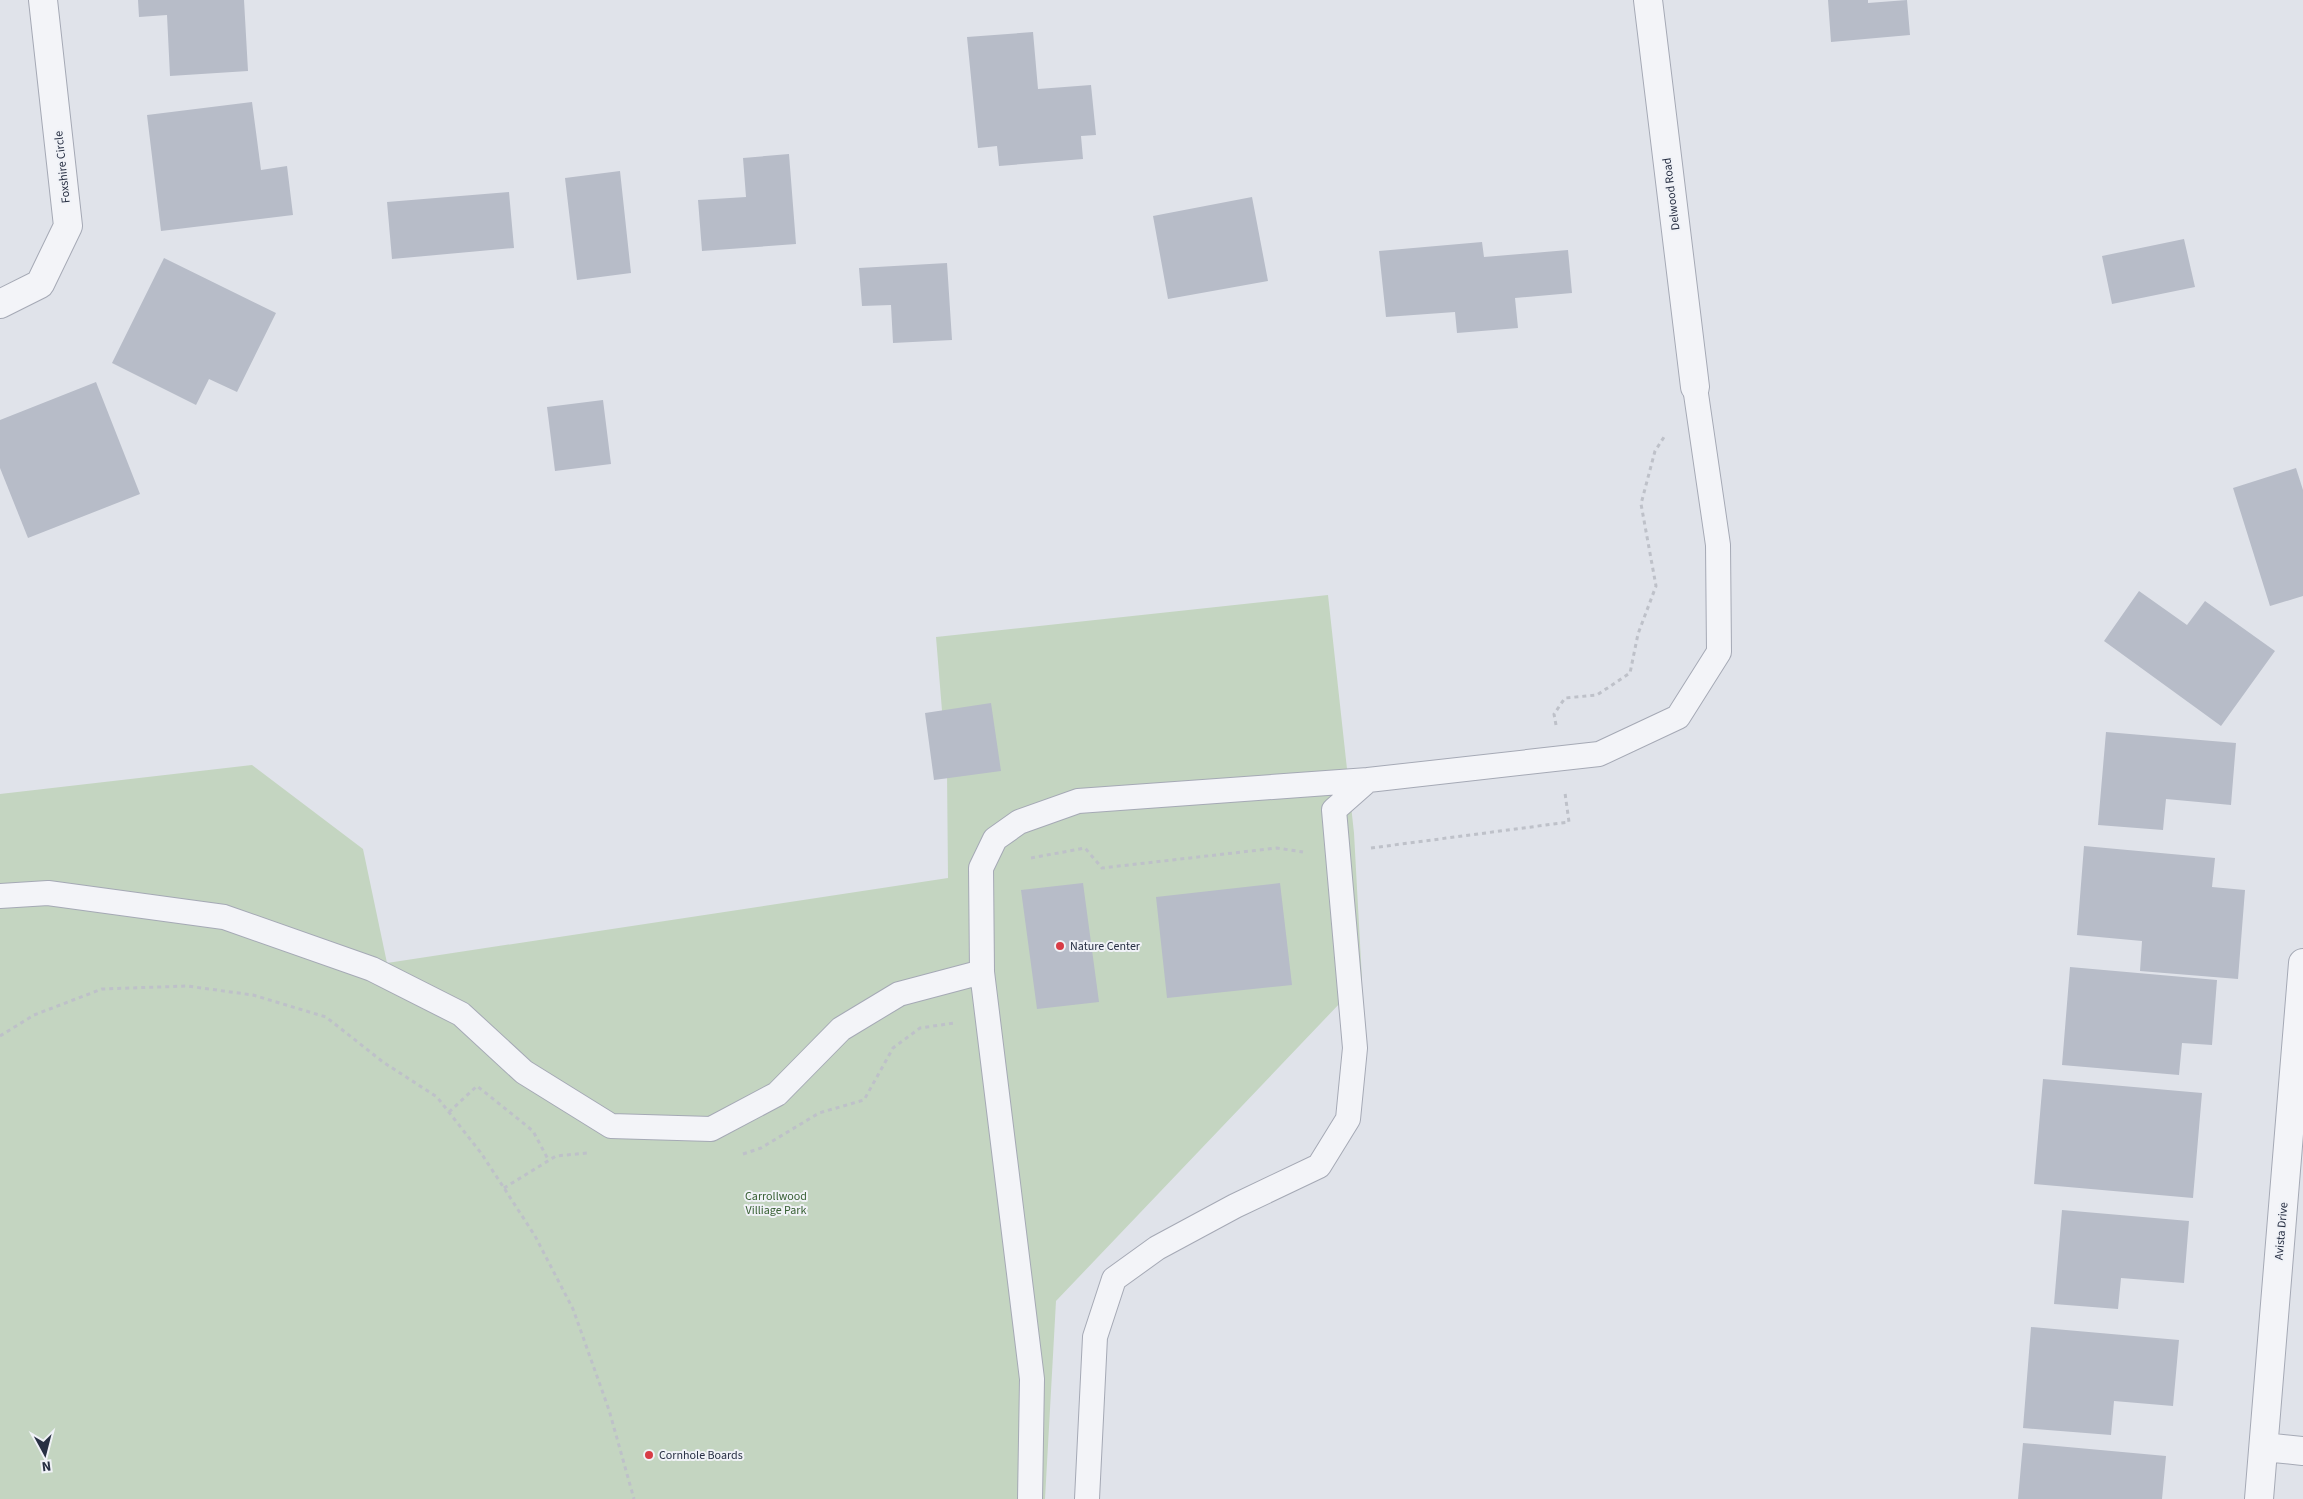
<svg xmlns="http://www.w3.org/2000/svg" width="2303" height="1499" viewBox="0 0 2303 1499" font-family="'Source Sans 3',sans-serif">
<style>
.green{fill:#c4d5c1}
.building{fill:#b7bcc8}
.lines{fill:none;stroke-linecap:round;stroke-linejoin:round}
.lane-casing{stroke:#a5a9b5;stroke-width:26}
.street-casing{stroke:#a5a9b5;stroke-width:30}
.path{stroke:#bec1c9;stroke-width:3;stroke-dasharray:4 4;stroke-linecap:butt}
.lane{stroke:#f3f4f8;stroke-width:24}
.street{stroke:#f3f4f8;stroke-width:28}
.poi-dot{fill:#d83c46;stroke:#f0f2f7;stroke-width:2}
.labels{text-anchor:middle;stroke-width:4;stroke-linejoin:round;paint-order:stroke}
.street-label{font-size:12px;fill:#272f43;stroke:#f0f2f7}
.poi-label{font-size:12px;fill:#272f43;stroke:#f0f2f7;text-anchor:start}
.park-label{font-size:12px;fill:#386034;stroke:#f0f2f7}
</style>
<rect width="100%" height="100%" fill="#e0e3ea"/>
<!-- green -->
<path class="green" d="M1328,595L1354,833L1362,980L1056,1301L1045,1499H0V794L252,765L363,849L387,963L948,878L947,772L936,637Z"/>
<!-- building -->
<path class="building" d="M138,0H244L248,71L170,76L167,15L139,17Z
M1828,0H1868V3L1907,0L1910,35L1831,42Z
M1033,32L1038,89L1091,85L1096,135L1081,136L1083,159L999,166L997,146L978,148L967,37Z
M252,102L261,170L287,166L293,215L161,231L147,115Z
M789,154L796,244L702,251L698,200L746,197L743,158Z
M620,171L631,273L577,280L565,178Z
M509,192L514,248L392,259L387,202Z
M1252,197L1268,281L1168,299L1153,216Z
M2184,239L2195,287L2112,304L2102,256Z
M1482,242L1484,257L1568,250L1572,293L1515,298L1518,328L1457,333L1455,312L1386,317L1379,251Z
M164,258L276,313L237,392L209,379L196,405L112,363Z
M947,263L952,340L893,343L891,305L862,306L859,268Z
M96,382L140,494L28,538L0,468V420Z
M603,400L611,464L555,471L547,407Z
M2296,468L2303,490V596L2270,606L2233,488Z
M2139,591L2187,625L2205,601L2275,651L2221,726L2104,641Z
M991,703L1001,771L934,780L925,713Z
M2106,732L2236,743L2231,805L2166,799L2163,830L2098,825Z
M2084,846L2215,858L2212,887L2245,890L2238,979L2140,971L2142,941L2077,935Z
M1083,883L1099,1002L1037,1009L1021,890Z
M1280,883L1292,985L1167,998L1156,897Z
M2070,967L2217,980L2212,1045L2182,1043L2179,1075L2062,1065Z
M2043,1079L2202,1093L2193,1198L2034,1184Z
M2062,1210L2189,1221L2184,1283L2121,1278L2118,1309L2054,1304Z
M2031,1327L2179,1340L2173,1406L2114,1401L2111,1435L2023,1428Z
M2023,1443L2166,1456L2162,1499H2018Z"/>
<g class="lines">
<defs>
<path id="lane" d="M0,896L48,893L224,917L372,969L461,1014L524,1072L611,1126L711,1129L777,1094L841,1029L899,994L982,972L1032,1379L1030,1499
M982,972L981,868L995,839L1019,822L1078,801L1368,780
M1087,1499L1095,1337L1114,1279L1157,1248L1235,1206L1319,1166L1348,1119L1355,1048L1334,810L1368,780L1599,754L1678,717L1719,652L1718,545L1695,387"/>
<path id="street" d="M1648,0L1695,387
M0,304L40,284L68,226L43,0
M2264,1447L2303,1451
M2259,1499L2303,963"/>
</defs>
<!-- lane casing -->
<use href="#lane" class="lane-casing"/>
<!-- street casing -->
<use href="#street" class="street-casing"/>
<!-- path -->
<path class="path" d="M1556,725L1554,714L1565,698L1597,695L1630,673L1638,634L1656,586L1641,504L1655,451L1666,434
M1371,848L1569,822L1565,793
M1031,858L1085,848L1102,868L1277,848L1303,852
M0,1036L34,1015L102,989L187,986L253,995L326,1017L383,1062L437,1097L481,1153L504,1188L535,1236L573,1309L609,1410L634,1499
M449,1112L477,1086L533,1131L549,1161
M743,1154L761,1148L819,1113L864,1100L893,1048L920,1028L954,1023
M504,1188L556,1156L587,1153"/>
<!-- lane -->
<use href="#lane" class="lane"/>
<!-- street -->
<use href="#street" class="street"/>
</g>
<!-- markers -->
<g class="poi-dot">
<circle cx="1060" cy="946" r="5"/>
<circle cx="649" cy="1455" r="5"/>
</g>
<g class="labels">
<!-- street labels -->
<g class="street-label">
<text transform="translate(62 167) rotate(-96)" y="4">Foxshire Circle</text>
<text transform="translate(1671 194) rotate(-97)" y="4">Delwood Road</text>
<text transform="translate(2281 1231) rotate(-85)" y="4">Avista Drive</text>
</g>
<!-- poi labels -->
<g class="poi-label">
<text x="1070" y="950">Nature Center</text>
<text x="659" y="1459">Cornhole Boards</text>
</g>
<!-- park labels -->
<g class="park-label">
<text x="776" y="1200">Carrollwood<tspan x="776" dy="14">Villiage Park</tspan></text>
</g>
</g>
<!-- north arrow -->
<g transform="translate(45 1454) rotate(173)" stroke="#f0f2f7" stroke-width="4" paint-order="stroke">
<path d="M0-4L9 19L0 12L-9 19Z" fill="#272f43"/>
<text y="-8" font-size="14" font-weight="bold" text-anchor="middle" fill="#272f43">N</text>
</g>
</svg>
